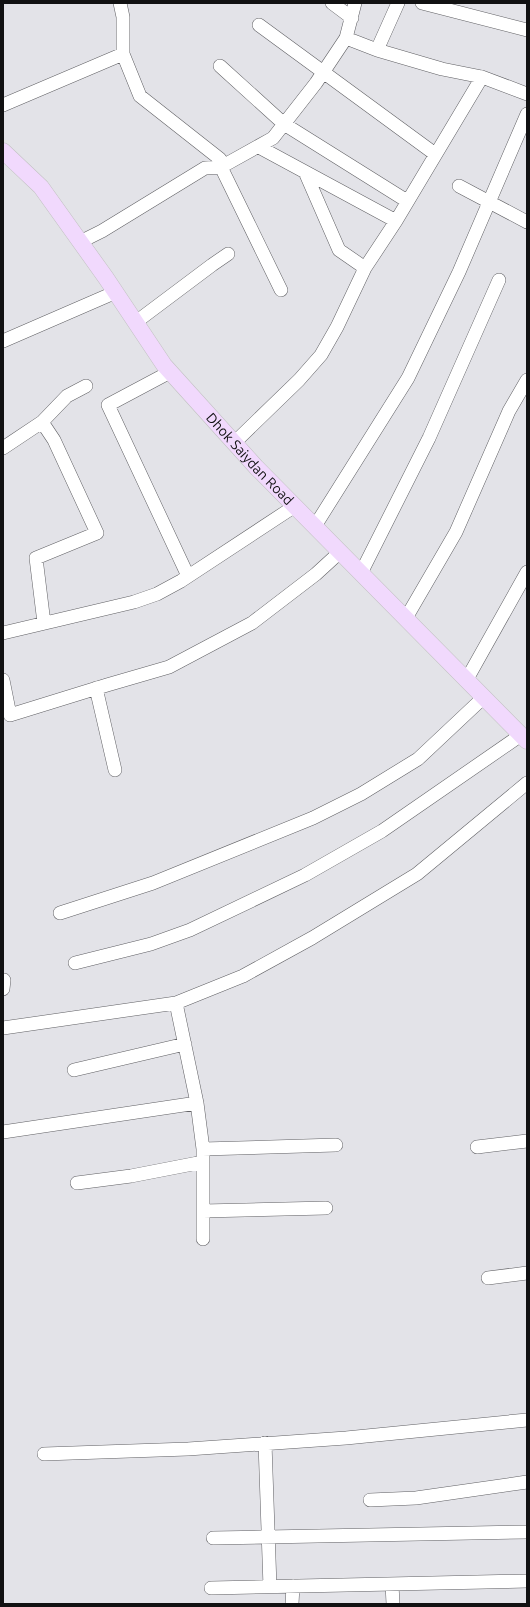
<svg xmlns="http://www.w3.org/2000/svg" width="530" height="1607" viewBox="0 0 530 1607" font-family="Ubuntu,sans-serif">
<style>
.lines{fill:none;stroke-linecap:round;stroke-linejoin:round}
.minor-casing{stroke:#606064;stroke-width:14}
.major-casing{stroke:#c1c1c1;stroke-width:17}
.minor{stroke:#fff;stroke-width:13}
.major{stroke:#f1d9fd;stroke-width:16}
.labels{text-anchor:middle;stroke-width:4;stroke-linejoin:round;paint-order:stroke}
.street-label{font-size:14px;fill:#111112;stroke:#fff}
</style>
<rect width="100%" height="100%" fill="#e3e3e8"/>
<g class="lines">
<defs>
<path id="minor" d="M332,3L352,18
M422,3L527,30
M259,25L435,154
M346,38L355,3
M377,50L442,69L482,77L527,94
M123,54L140,96L220,159L221,167L281,290
M220,66L284,124L407,201
M3,105L123,54V17L120,3
M259,147L396,221
M305,172L339,250L365,268
M459,186L527,222
M80,242L102,231L205,168L221,167L273,138L316,83L346,38L377,50L398,3
M136,322L212,265L228,254
M3,341L116,292
M170,372L108,405L188,576
M42,422L54,440L97,533L36,558L44,623
M234,443L299,380L321,355L337,327L365,268L396,221L482,77
M3,448L42,422L67,396L86,386
M315,526L408,378L459,272L527,114
M361,573L429,438L499,280
M406,618L456,532L509,411L527,380
M3,633L134,602L157,594L181,581L295,506
M467,679L527,572
M3,680L10,715L107,685L169,667L252,623L316,574L340,552
M96,688L115,770
M60,913L153,883L313,818L361,794L418,759L484,697
M75,963L151,944L190,930L305,875L382,831L521,735
M3,989L4,980
M176,1003L197,1103L203,1149V1239
M3,1028L176,1003L243,976L312,938L417,874L527,783
M74,1070L185,1044
M3,1132L197,1103
M477,1147L527,1141
M203,1149L336,1145
M77,1183L131,1176L203,1162
M203,1211L326,1208
M488,1278L527,1273
M265,1443L270,1587
M44,1454L188,1449L346,1438L527,1420
M370,1500L416,1498L527,1482
M213,1538L527,1532
M392,1584L393,1604
M211,1588L527,1581
M292,1604L293,1586"/>
<g id="major">
<path id="s1" d="M3,151L41,187L106,278L164,365L256,467L527,741"/>
</g>
</defs>
<!-- minor casing -->
<use href="#minor" class="minor-casing"/>
<!-- major casing -->
<use href="#major" class="major-casing"/>
<!-- minor -->
<use href="#minor" class="minor"/>
<!-- major -->
<use href="#major" class="major"/>
</g>
<g class="labels">
<!-- street labels -->
<g class="street-label">
<text dy="5" stroke="none"><textPath href="#s1" startOffset="396">Dhok Saiydan Road</textPath></text>
</g>
</g>
<!-- border -->
<rect width="530" height="1607" fill="none" stroke="#111112" stroke-width="8"/>
</svg>
